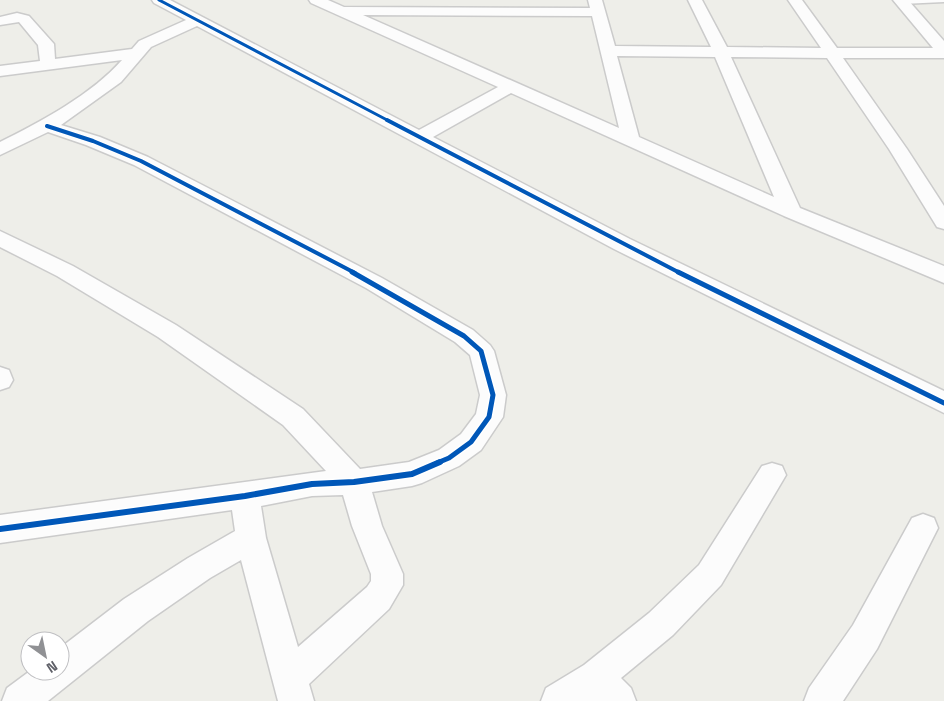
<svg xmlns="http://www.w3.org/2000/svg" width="944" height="701" viewBox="0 0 944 701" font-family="'Space Grotesk',sans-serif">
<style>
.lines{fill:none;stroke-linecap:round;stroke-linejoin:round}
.lane-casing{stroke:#cbcbcb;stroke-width:3}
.street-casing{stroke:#cbcbcb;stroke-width:3}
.lane{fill:#fcfcfc;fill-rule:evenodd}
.street{fill:#fcfcfc;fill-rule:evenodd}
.cycleway-far3-casing{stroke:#fff;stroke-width:5}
.cycleway-far2-casing{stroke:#fff;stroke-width:6}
.cycleway-far1-casing{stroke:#fff;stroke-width:8}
.cycleway-casing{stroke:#fff;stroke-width:9}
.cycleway-far3{stroke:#0057b8;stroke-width:3}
.cycleway-far2{stroke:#0057b8;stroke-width:4}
.cycleway-far1{stroke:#0057b8;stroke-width:5}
.cycleway{stroke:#0057b8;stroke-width:6}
</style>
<rect width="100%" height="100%" fill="#eeeee9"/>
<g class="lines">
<defs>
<path id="lane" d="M899,0H944V2L902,4L898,2Z"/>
<path id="street" d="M152,0H170L419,130L498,87L311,3L309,0H328L344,7L590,8L588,0H602L615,46L711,47L688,0H702L727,47L821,48L788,0H802L837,48H933L893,0H908L944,41V58H843L907,149L944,206V229L937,227L889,149L827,58L731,57L800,208L944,266V283L784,216L511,93L433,137L630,239L944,391V413L614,249L197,26L151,47L121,82L61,125L100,137L148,157L382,278L473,330L490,345L494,351L506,395L503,417L481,450L459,466L422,483L412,486L372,492L382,526L403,574V585L389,609L309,684L314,701H278L241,560L210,578L148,621L48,701H2L7,688L30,671H60V648L124,599L188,558L235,531L232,510L0,543V515L326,471L283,425L158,337L57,276L0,247V231L73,266L176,325L303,409L360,469L409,462L439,450L461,434L476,414L480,395L470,355L455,342L366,288L134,165L86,145L48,132L0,155V142C42,121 91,95 122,60L0,76V66L40,61L38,45L19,22L0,25V17L17,13L29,16L54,44L55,59L132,49L139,41L186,20L154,3ZM363,15L592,16L619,128ZM617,56L715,57L774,197L639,137ZM343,495L352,526L371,574V581L367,587L298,647L266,538L261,506L312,496Z
M0,367L9,370L13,380L9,387L0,390Z
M772,463L782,466L786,475L721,585L673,635L621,678L631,688L636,701H541L546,688L584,665L649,613L699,565L762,466Z
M923,514L934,518L938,528L877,649L843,701H804L809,688L853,625L912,518Z"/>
</defs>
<!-- lane casing -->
<use href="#lane" class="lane-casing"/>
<!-- street casing -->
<use href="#street" class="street-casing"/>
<!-- lane -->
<use href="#lane" class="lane"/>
<!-- street -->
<use href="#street" class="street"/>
<defs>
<path id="cycleway-far3" d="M159,0L389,121"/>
<path id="cycleway-far2" d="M387,120L680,273
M47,126L93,141L141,161L355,273"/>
<path id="cycleway-far1" d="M352,272L464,336L481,351L493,395L489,417L471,442L449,458L437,463
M678,272L944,403"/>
<path id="cycleway" d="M0,529L245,496L312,484L354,482L412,474L440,462"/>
</defs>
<!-- cycleway-far3 casing -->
<use href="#cycleway-far3" class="cycleway-far3-casing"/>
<!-- cycleway-far2 casing -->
<use href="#cycleway-far2" class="cycleway-far2-casing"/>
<!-- cycleway-far1 casing -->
<use href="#cycleway-far1" class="cycleway-far1-casing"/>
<!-- cycleway casing -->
<use href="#cycleway" class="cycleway-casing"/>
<!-- cycleway-far3 -->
<use href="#cycleway-far3" class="cycleway-far3"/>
<!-- cycleway-far2 -->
<use href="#cycleway-far2" class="cycleway-far2"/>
<!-- cycleway-far1 -->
<use href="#cycleway-far1" class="cycleway-far1"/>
<!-- cycleway -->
<use href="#cycleway" class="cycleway"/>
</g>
<!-- north arrow -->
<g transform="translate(45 656) rotate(147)"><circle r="24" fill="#ffffff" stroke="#bfbfc2"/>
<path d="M0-4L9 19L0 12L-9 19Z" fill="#909194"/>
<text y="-8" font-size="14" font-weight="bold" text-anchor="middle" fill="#5e5f67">N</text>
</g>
</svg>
